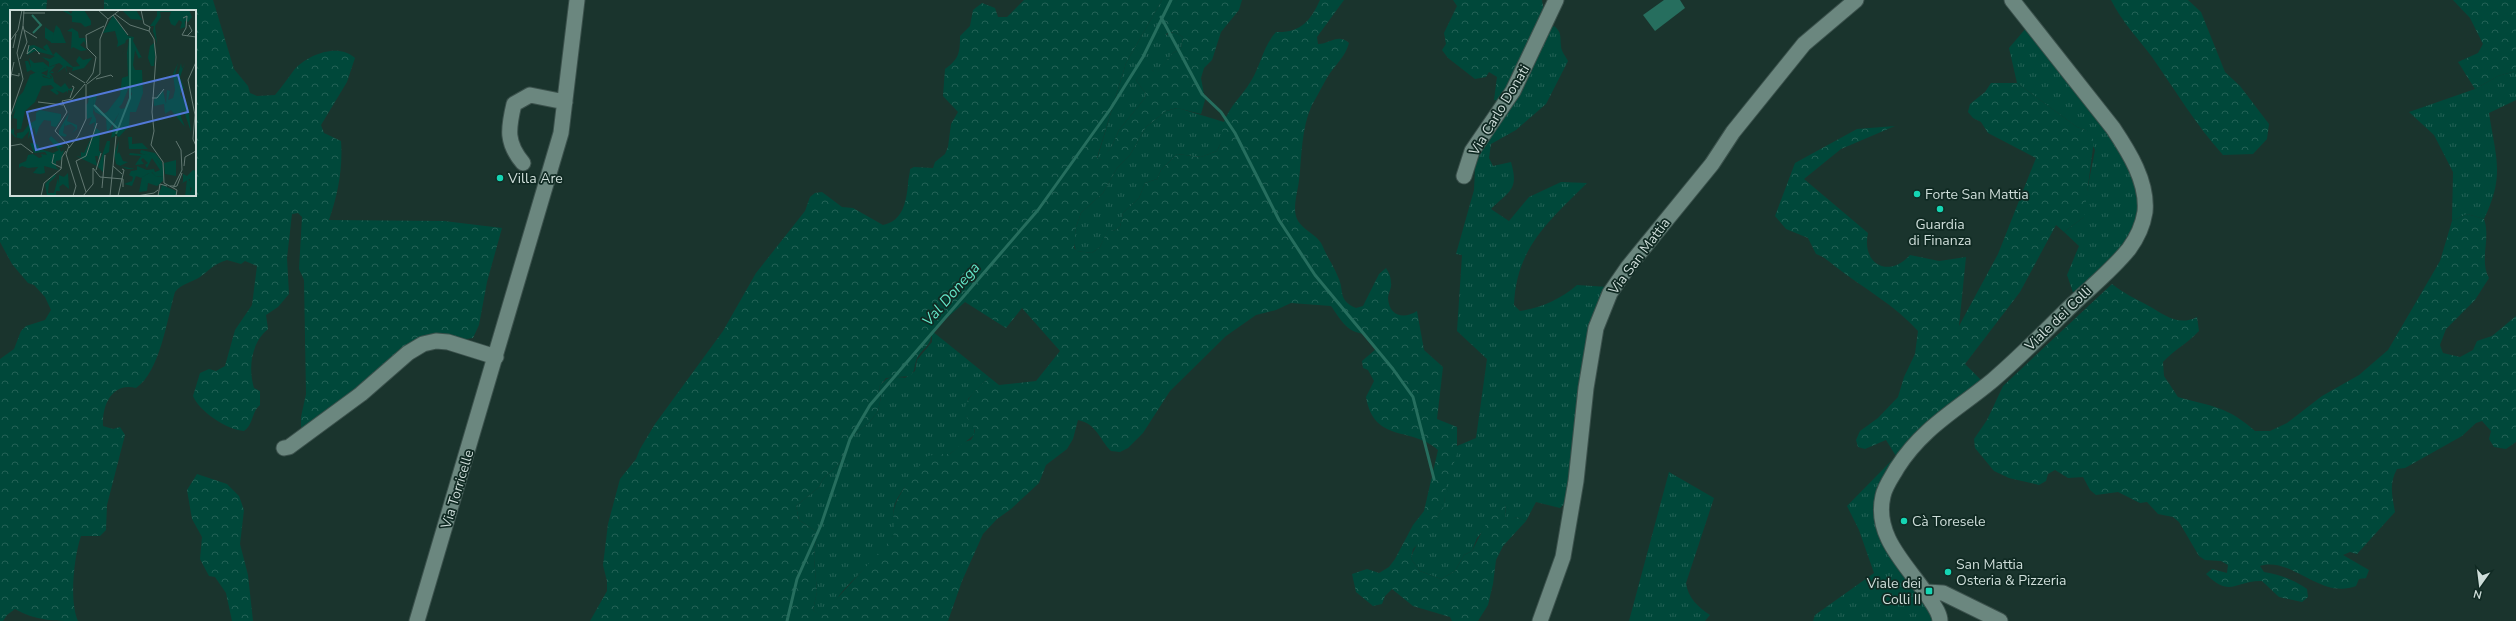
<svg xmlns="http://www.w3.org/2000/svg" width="2516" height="621" viewBox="0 0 2516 621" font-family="'Nunito Sans',sans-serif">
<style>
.grass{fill:url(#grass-tufts)}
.forest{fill:url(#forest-crowns);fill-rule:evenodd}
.water{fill:#266e5e}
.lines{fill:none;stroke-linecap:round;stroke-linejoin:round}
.stream{stroke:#266e5e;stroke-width:3}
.minor-casing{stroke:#3b514c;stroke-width:17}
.minor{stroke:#6b877f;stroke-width:15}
.poi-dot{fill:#15d5b3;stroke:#102a23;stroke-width:1.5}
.labels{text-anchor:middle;stroke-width:3.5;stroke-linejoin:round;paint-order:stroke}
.street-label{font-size:14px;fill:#ceddd9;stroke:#102a23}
.poi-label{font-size:14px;fill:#ceddd9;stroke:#102a23;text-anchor:start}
.water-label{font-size:15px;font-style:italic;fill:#63e6c8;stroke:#102a23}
.inset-river{fill:none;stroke:#266e5e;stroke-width:2}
.inset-road{fill:none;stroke:#627872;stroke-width:1}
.view{fill:#5279d8;fill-opacity:0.15;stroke:#5279d8;stroke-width:2}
.inset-edge{fill:none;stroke:#ceddd9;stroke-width:2}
</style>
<defs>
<pattern id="grass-tufts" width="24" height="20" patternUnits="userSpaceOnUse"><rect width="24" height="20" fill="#00483a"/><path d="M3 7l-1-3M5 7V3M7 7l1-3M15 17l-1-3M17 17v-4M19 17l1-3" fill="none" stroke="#246256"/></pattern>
<pattern id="forest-crowns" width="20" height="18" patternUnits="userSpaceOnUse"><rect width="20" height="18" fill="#00483a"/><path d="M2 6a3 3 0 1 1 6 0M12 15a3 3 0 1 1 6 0" fill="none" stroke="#246256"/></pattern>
</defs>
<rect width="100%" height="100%" fill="#1a342d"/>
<!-- grass -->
<path class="grass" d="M1162,0H1177L1166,35L1174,32L1183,37L1181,49L1173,53L1156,74L1152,70L1143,71L1136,80L1146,94L1145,98L1119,130L1112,146L1102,160L1097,159L1126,63Z
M1554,26C1562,32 1560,37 1561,46C1561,51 1566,57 1568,61L1546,104L1516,130L1491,144L1489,158L1493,166L1511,162C1519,190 1510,190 1491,209L1509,221L1529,197L1561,182L1587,183C1549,221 1516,248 1514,305L1520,311C1541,308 1561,299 1577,285L1608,287L1577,492L1560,508L1536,502L1526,521L1516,517L1508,523L1505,518L1506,504L1477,538L1472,551L1464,555L1455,571L1441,579L1420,571L1411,559C1415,540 1436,525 1443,506C1446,500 1444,491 1446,484C1449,472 1457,459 1457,446L1476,438L1487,359L1457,331L1462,255L1456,254L1474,190L1475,168L1466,153L1547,30Z
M2027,27L2130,162L2141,210L2129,238L2109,263L2074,295L2067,275L2079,246L2064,232L2084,217V207L2095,150L2085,130L2077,127L2017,83L2009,48Z
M2516,71V100L2489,113C2496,159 2505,175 2484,219L2467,214L2452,221L2453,172L2434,135L2409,112L2475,89L2498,76Z
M1178,108L1224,122L1223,138L1217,151L1201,157L1177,154L1161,170L1157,179L1145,183L1139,198L1123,213L1120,227L1114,231L1108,230L1100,247L1092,253L1076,251L1074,243L1076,227L1081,213L1103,193L1117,168L1130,155L1146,127L1166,111Z
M932,331L989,377L968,399L966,416L974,426V435L950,454H936C922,469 900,487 894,507C892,517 898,527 893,537C883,555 852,578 839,596C834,603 829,612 821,617L813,610L817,592L814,558L817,532L799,520L796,506L819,487L823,479L839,464L852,436L869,423L878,411L881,397L879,387C888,376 891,376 905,378L915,371L917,360L932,342Z
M1896,456L1881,483L1876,497L1914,585L1934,621H1813L1815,615L1874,573L1859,530L1847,506Z
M1669,472L1714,498L1686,583C1688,598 1698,607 1710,615L1705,621H1629Z"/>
<!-- forest -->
<path class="forest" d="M0,0H47L46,11H11V195H195V11H104V0H213L234,69L248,86L250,93L257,96L275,95C282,87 288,78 294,70C307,55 338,42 355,58L347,82L321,125L324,133L341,141C343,168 338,194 329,220L444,221L502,228L487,282L479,325L473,338L419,346L301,437V417L306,394L304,280L299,269L302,217L298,213L292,214L287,258L289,294L278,307L266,315L268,329C251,343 248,368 254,388L260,391V405C251,412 254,424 244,431C227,430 199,411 193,396L200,373L209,369L216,371L225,366L235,330L252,305L257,266L245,261L241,264L227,260C212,265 211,269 200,277C191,283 182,283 175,292C167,319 160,372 136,388C112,382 102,405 103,426L113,429L120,427L125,435L107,505L106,530L100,536H81C74,556 69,602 78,621C54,621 36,621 15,609L7,615L3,621H0V359L14,349L21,331L26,326L45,320L51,310L45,297L34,285L28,283L12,264L0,242Z
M1024,0H1162L1126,63L1097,158L1101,160L1112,146L1119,130L1145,98L1146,94L1136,80L1143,70H1152L1156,73L1173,53L1181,49L1183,37L1174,32L1159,35C1155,18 1170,13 1177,0H1242L1239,10L1221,32L1212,60L1204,68L1201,78L1205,100L1201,114L1177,108L1166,111L1146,127L1130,155L1117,168L1103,193L1081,213L1076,227L1074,248L1077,251L1092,253L1100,247L1108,229L1114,231L1120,227L1123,213L1139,198L1145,183L1157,179L1161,170L1177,154L1201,157L1217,151C1223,141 1221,132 1224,122C1230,105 1243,95 1251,81C1261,65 1263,46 1276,32C1300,33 1310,22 1320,0H1344L1317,37L1318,44C1330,44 1338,33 1349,43C1345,57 1336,64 1328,76C1323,85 1317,96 1312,105C1301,129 1302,155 1299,180C1298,191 1292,208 1297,219C1303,231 1319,235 1323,247C1327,257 1334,266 1338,277C1345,291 1337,300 1356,308L1363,306L1379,274L1386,268C1389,273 1391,277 1391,283C1392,288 1388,293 1388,298C1389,317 1405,319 1417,311L1424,350L1443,367L1437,419L1457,427V454L1446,486L1444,506L1427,535L1413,549L1411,559L1420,571L1441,579L1455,571L1464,555L1472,551L1488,520L1506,503L1505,518L1508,522L1516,517L1526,521L1503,546L1496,560L1493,584L1488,605L1478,621H1452L1450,617L1413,606L1392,589L1385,596L1382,604L1373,606L1356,592L1352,574L1367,569L1379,573L1389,567L1395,559L1413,525L1424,511L1438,450C1412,426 1374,444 1366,397L1374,381L1368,370L1363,368L1362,361L1376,349L1366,334C1347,333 1341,320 1331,306L1291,303L1276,310L1256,315L1226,336L1170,391L1143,433L1128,448L1120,452L1111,451C1099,439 1097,424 1078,420L1073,439L1067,449L1046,465L1039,483L1011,509L997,519L983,534L962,581L948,621H590L607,591V581L603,565L608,524L620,479L636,459L640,449L655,424L723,331L756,273L805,211L810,197L815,193L822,192L842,207L853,208L883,225C903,221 906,202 908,185C908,178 910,175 910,169L914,167L933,168L935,162L945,154L948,147L951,124L958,112L943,96L945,69C959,59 960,53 960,36L970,26L973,10L982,3L995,8L998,17H1007ZM965,302L1006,328L1022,308L1060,351L1036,381L999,385L989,377C981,386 966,397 965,409C964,424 982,423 971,440L964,442L950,454H936L925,457C917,471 900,491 895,506C891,517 896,526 893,537L821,616L813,610L817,592L814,558L817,532L799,520L796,506L819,487L823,479L839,464L852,436L869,423L878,411L881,397L879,387L886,378L910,376C915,371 914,368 916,361C921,347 931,349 932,331Z
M1453,0H1542L1547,30L1505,102L1494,100L1497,77L1489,72L1486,77L1475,79L1448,58L1442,50L1446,44L1444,33L1457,6Z
M2111,0H2188L2201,12L2225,72L2240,86L2269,124L2267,139L2253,154L2223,155C2196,125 2175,90 2152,57C2138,38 2122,22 2111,0Z
M2453,0H2516V71L2498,76L2475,89L2458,62L2478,53L2483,44L2470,18Z
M1991,83H2017L2077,127L2085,130L2094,140L2084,217L2064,232L2056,225L2020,292L1965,364L1981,380L1910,438L1896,456L1886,440L1865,449L1858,447L1856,440L1860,431L1878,418L1898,397L1904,377L1915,354L1918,331C1895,305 1863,288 1836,267C1828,261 1825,257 1816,254L1808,238L1786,229L1775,216L1795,163L1857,129L1895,126L1841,149L1804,179L1868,233C1861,264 1889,279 1910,255L1939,261L1966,257L1959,326L1998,254L2036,158L1988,133L1981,122L1973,118L1968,112L1970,104L1985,92Z
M2467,214L2484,219C2491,238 2479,261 2489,278L2475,300L2446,329L2440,345L2443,353L2460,357L2473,350L2477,341L2492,336L2516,316V442L2506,449L2494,447L2489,439L2491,431L2482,421L2476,423L2462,436L2405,468L2397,469C2389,483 2392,496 2395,512L2357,554L2350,552L2343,555L2369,570L2366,578L2359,579L2356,586C2320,600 2292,556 2260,566L2264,572C2281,575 2293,579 2307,589L2308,597L2302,602L2279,597L2262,581C2235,580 2231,599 2206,574L2212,569L2227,573L2228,565L2221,561L2205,560L2199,556L2179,522L2173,517L2158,514L2147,502L2140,503L2118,492L2096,495L2090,490L2083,477L2068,478L2055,470L2048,474L2046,481L2039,485L2009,478L1994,471L1975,448L1974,439L1987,420L2003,386L2112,284C2126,295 2133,297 2147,305C2164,314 2177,327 2197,317L2199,331C2188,343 2174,350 2163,362L2164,376L2178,397C2213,407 2227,406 2255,431H2270L2287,423L2322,396L2359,375L2388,350L2440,261L2452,221Z
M197,474L227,484L239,496L244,510L240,544L248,575L253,621H232L226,593L215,577L209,576L200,559L202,537L192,519L187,490Z"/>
<!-- water -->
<path class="water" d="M1664,0H1680L1685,8L1655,31L1643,15Z"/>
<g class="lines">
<!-- stream -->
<path class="stream" d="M1161,17L1202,94L1221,112L1235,133L1279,220L1315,275L1393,369L1413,397L1434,479
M787,621L797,579L821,525L850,439L870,405L1038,210L1111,108L1143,57L1171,0"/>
<defs>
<path id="minor" d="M523,163C506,143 508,129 514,104L530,95L565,102
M1464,176L1472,151L1513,91L1556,0
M284,448L289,447L361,394L408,353L423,344L436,341L448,342L496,357
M1926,592L1943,593L2000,621
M417,621L561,133L577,0
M1540,621L1563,557L1576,481L1586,388L1596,328L1610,293L1628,267L1712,164L1733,132L1804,44L1856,0
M1940,621C1940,614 1935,607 1931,601C1912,569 1873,539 1883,496C1885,486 1892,477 1897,468C1923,427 1957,410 1993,380C2021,356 2047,329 2073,304C2092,286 2113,269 2129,249C2137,238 2143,225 2145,212C2148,182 2129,152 2113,128L2012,0"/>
</defs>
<!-- minor casing -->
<use href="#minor" class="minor-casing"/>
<!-- minor -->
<use href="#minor" class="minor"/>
</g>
<!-- markers -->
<g class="poi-dot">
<circle cx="500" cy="178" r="4"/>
<circle cx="1917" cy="194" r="4"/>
<circle cx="1940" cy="209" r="4"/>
<circle cx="1904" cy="521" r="4"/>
<circle cx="1948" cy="572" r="4"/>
<rect x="1925" y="587" width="8" height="8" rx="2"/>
</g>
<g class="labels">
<!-- street labels -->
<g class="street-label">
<text transform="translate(1499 110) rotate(-59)" y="5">Via Carlo Donati</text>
<text transform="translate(1639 256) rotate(-53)" y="5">Via San Mattia</text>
<text transform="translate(2058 318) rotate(-44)" y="5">Viale dei Colli</text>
<text transform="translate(457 489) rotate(-73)" y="5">Via Torricelle</text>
</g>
<!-- poi labels -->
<g class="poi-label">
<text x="508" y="183">Villa Are</text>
<text x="1925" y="199">Forte San Mattia</text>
<text x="1940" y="229" text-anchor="middle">Guardia<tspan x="1940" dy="16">di Finanza</tspan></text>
<text x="1912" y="526">Cà Toresele</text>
<text x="1956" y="569">San Mattia<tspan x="1956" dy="16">Osteria &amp; Pizzeria</tspan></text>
<text x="1921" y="588" text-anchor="end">Viale dei<tspan x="1921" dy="16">Colli II</tspan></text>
</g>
<!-- water labels -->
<g class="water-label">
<text transform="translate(951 294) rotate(-49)" y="5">Val Donega</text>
</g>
</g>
<!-- overview -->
<g transform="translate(10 10)">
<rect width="186" height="186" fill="#1a342d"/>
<path d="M112,0H126L132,10L121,9ZM35,17L44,23L42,33L35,28ZM19,48L24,53L33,52L39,57L46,55L39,63L41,69L31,65V63L37,66L38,60L36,58L27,64L21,60L17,62L15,51H18L21,58ZM82,89L84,90L83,103L86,109V114L83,123L85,112L79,115L82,107L77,109L76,95ZM118,127H122V134L132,133L138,139H119ZM97,131H100L99,142L94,145L93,162L88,157ZM131,140L145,143L152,152L154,161L147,150L130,143ZM141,162L147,167L153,166V171L147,176L138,173L137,181L129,182L132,167ZM58,163L59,179L53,174L49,177V165L54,167ZM177,169L180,171V182L185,183V186H175Z" fill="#00483a"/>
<path d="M51,0H57L61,4L63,0H74L81,11V15L75,17L71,13L62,12V6ZM147,0H179L182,7L178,12L175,11V17L170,19L172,12L169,10L165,16L161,14L159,8L161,2H150L151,7L145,16L147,34L143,21L144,16H140L147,6ZM103,5L118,26L124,27L123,31L132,48L130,47L129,49L125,40L123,55L125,60H132L133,83L126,102H120L119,116L109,127L107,126V119L105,126L101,128L104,113L109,103L97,123L96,108L85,102L83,97L84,89L78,94L79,85L87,86L84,97H88L93,104L97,102L110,85L112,68L118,66L117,43L119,29L116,30L112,45L115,33L107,37L108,32L105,21L93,23ZM119,77L122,84L115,98L111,99L109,97L112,94ZM46,15L50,19L56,33H41ZM62,18L68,22L69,28H75L76,36L74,31L70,35L77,40L71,41L63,37L61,39L62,22L57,21ZM37,34L43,45L46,42L63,57L70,56L66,51L69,46L73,50L82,48L74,58L62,61L63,58L56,56L57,63L55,57L47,63L53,56L49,53L39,57V52L32,47L40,49L45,46L25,41L17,45L19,36L24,35L37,41L33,37ZM168,53L165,65L168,66L171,53L172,59L175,53L170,67L174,78L170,84L178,96L181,122L174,101L171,102V107L175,117L161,100L155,104L154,94L144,96V89L153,80L156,94L157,80L160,81L158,90L163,88L165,80L163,64ZM36,58L38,60L31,63L33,67L41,69L42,67L38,64L42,61L44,63H40L43,67L44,72L51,77L55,73L59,79L62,78V81L58,80V84L57,81L53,83L46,80L49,83L47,85L40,80L44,78L41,75L32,76L25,92L15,101L11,119H7V109L3,108L6,98L2,105L0,118L3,120L4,117V124L7,127V123L13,122L19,114L26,110V103L30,100L51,104V109L46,117L41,116V111L34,110L29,117L26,126L24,117L18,129L19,121L12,129L5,127L0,122V110L8,87L13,82L20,65ZM59,103L57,111L67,115V119L62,123L66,118L61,114L55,116V113L53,123L57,125L55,127L49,125V120ZM86,118L90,121L89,141L91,142L88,150V146H85L87,156L66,146L71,147V142L74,143ZM41,126L53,137H49L51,142L54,140L51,150L46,151V157L49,160L34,156L35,163L30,164L23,163L28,157L18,158L12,156L9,158V154L16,151L18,145L23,144L29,148L32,147L31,144L37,145L35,142L24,143L20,133L27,134L30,139L43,143L49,140L39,129ZM109,131L107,144L109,142L113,151L118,152L110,156L125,159H117L106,154L104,144ZM120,143L140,145L147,150L154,161L153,166L146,167L142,162L140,166L139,163L131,168L126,166L122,176L114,174L122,171L123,167L119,165L121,161L127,160V156L137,160L144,159L145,162L150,160L142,148L137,158L135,155L138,153L133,148L131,150L134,154L125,155L131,146L119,145ZM183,160L186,161V186L180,182L182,178L179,177L180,169L170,174L173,172V164L177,166ZM45,164L46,166L39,173L38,183H44L48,168L50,181H46V186L37,185L35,174ZM152,175L166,181V186H148Z" fill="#00483a" fill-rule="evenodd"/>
<path d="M144,33L145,46L144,56H141L138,48L140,36Z" fill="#00483a"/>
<path d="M166,150V166L155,164L154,153Z" fill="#00483a"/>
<path class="inset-river" d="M22,5L31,15L23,23M84,95L107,118M106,124L120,88V28"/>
<path class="inset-road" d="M88,0L98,9M131,0L134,14L140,17L139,21M13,3H35M105,4L120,15L139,21L144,29L146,47L142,102L144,121L141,135L153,152L154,173L167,180L166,186M103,5L118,25M173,8L177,6L176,18L172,25L186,27M14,20L27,28M177,26L182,21L179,15M0,31L8,20L12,0M19,35L17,44L24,38L30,44L28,43M3,38L6,24M10,49L17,32L13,16L14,0M186,52L178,70L185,105L183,129L186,136M59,63L75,73M0,64L9,66V63M86,69L101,65L103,67M0,70L4,52M76,73L83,63L86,47L77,38L76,25L94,16M77,74L90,64V29L98,9L110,0M60,88L64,77L62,76M142,88H147L154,79M28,92L53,95M0,107L13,69L7,43L13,16M0,136L11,134L23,143M59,138L68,126L76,109V74M44,144L42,153L52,158M103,156L112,164M174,156L175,147L186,141M86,160L91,143M160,176H164L172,160L171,140L166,131M163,177L167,176L172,163M92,178L95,145M76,182L66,151L76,146L87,113M31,186L34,173L51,159L52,147L56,141M63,186L66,176L56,144L59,136L45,121L57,102L52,91L62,89L75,74M73,186L83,174V158L90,167L113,169V177M100,186L106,126M108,186L114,160L112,159M127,186L144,183L148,180M148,186L150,174L157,176"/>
<path class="view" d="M168,65L178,102L26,140L17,102Z"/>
<rect width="186" height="186" class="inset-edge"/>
</g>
<!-- north arrow -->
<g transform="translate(2480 585) rotate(194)" stroke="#102a23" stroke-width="3" paint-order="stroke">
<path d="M0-3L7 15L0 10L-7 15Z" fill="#ceddd9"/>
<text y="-6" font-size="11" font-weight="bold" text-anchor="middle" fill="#ceddd9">N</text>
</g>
</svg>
